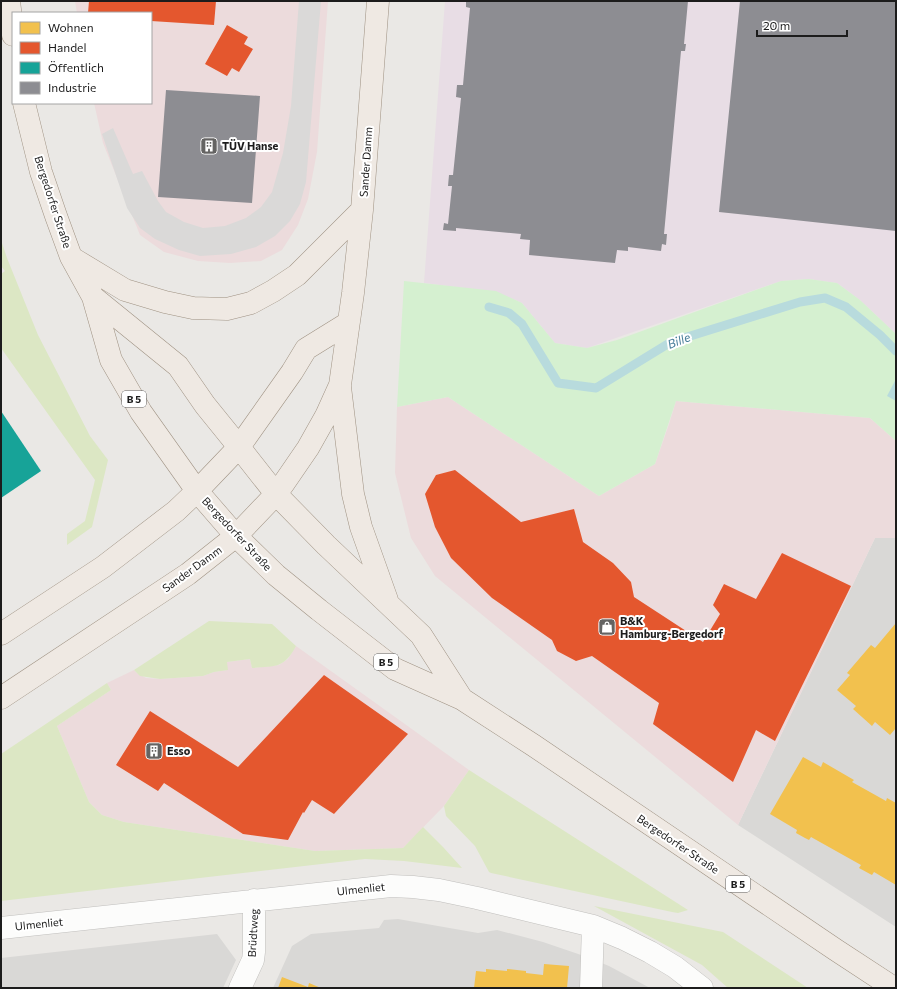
<svg xmlns="http://www.w3.org/2000/svg" width="897" height="989" viewBox="0 0 897 989" font-family="Commissioner,sans-serif">
<style>
.residential{fill:#d9d8d6}
.commercial{fill:#ecdbdc}
.industrial{fill:#e8dde5}
.grass{fill:#dce7c4}
.park{fill:#d5f0d0}
.parking{fill:#dad9d8}
.water{fill:#b8dbdd}
.homes{fill:#f2c14e}
.shops{fill:#e4572e}
.public{fill:#17a398}
.industry{fill:#8d8d92}
.lines{fill:none;stroke-linecap:round;stroke-linejoin:round}
.stream{stroke:#b8dbdd;stroke-width:9}
.minor-casing{stroke:#c0bfbd;stroke-width:23}
.major-casing{stroke:#9f9283;stroke-width:23}
.minor{stroke:#fcfcfb;stroke-width:22}
.major{stroke:#efe9e3;stroke-width:22}
.labels{text-anchor:middle;stroke-width:4;stroke-linejoin:round;paint-order:stroke}
.shield{fill:#fff;stroke:#606060;stroke-width:1}
.shield-label{font-size:10px;font-weight:bold;fill:#1c1c1c}
.poi-label{font-size:11px;font-weight:bold;fill:#1c1c1c;stroke:#fff;text-anchor:start}
.street-label{font-size:11px;fill:#1c1c1c;stroke:#fff}
.water-label{font-size:12px;font-style:italic;fill:#467c99;stroke:#fff}
</style>
<rect width="100%" height="100%" fill="#eae8e5"/>
<!-- residential -->
<path class="residential" d="M875,538H896V927L738,825Z
M398,919L478,933L497,930L543,942L587,957L609,966L650,988H273L292,946L311,934L379,928L384,920Z
M217,934L236,960L223,988H1V958Z"/>
<!-- commercial -->
<path class="commercial" d="M75,1H328L317,152L308,199L298,225L282,250L261,261L230,263L198,261L164,252L140,235L103,143L94,103H151V13H77Z
M448,397L599,496L655,464L669,424L676,401L870,418L896,441V538H875L738,825L435,576L411,538L395,473L397,407Z
M296,646L469,770L444,806L403,848L315,851L124,822L102,815L89,802L57,726L111,690L107,683L134,670L137,673L146,678L160,679L203,676L214,672L227,670V662L250,659L252,668L279,665L288,659Z"/>
<!-- industrial -->
<path class="industrial" d="M445,1H896V334L860,300L837,283L809,279L781,281L587,348L555,343L522,303L496,292L424,283Z"/>
<!-- grass -->
<path class="grass" d="M1,240L7,258L38,335L90,436L108,460L92,527L67,545V534L85,521L95,480L1,348V274L5,271L1,266Z
M209,621L272,624L296,646C284,669 275,666 252,668L250,659L227,662L228,670L214,672L203,676L160,679L140,676L134,670Z
M107,683L111,690L57,726L89,802L102,815L124,822L315,851L403,848L423,827L443,847L462,868L404,861L365,859L1,901V754Z
M469,770L688,910L678,913L672,912L491,873L489,872L475,846L446,816L444,806Z
M594,906L723,932L808,988H728L702,965Z"/>
<!-- park -->
<path class="park" d="M809,279L837,283L860,300L896,334V441L870,418L676,401L655,464L599,496L448,397L397,407L404,281L496,291L522,303L555,343L587,348L617,340L781,281Z"/>
<!-- parking -->
<path class="parking" d="M299,1H321L306,182L300,204L290,221L275,236L256,247L231,254L200,256L179,250L155,239L140,228L127,208L102,134L113,128L133,174L142,171L158,201L166,212L184,222L203,228L225,226L246,218L261,207L272,192L283,153L291,106Z"/>
<!-- water -->
<path class="water" d="M896,379V401L887,396Z"/>
<!-- homes -->
<path class="homes" d="M896,623V728L890,735L875,722L872,726L853,709L856,706L837,690L850,675L847,673L871,645L875,648Z
M803,757L821,767L823,762L854,780L852,782L886,801L887,798L896,803V885L874,872L872,875L870,874L859,868L861,865L811,837L809,840L805,838L796,833L797,830L770,814Z
M544,964L569,966L567,988H474L476,971L486,972V969L507,971V969L526,971V973L543,975Z
M282,977L308,987L309,983L321,988H278Z"/>
<!-- shops -->
<path class="shops" d="M89,1H216L214,25L151,21V13H88Z
M227,25L248,37L244,44L253,49L239,72L232,68L227,76L205,64Z
M455,470L521,522L574,509L583,542L613,563L631,582L634,597L703,642L720,614L713,605L724,584L756,599L782,553L851,586L775,741L756,730L733,782L653,724L659,703L592,656L576,661L557,651L552,640L492,598L451,558L435,527L425,494L436,475Z
M324,675L408,734L334,814L312,800L304,813L303,812L288,840L243,834L164,783L158,791L116,765L150,711L238,767Z"/>
<!-- public -->
<path class="public" d="M1,411L41,471L1,498Z"/>
<!-- industry -->
<path class="industry" d="M466,1H688L684,44H686L685,51H681L664,234H667L666,245L662,244L661,251L628,247V251L617,250L615,263L529,255L530,240L520,239L521,234L456,228V231L443,230L444,223L448,224L452,186H448L449,175H453L461,98L456,97L457,85H463L470,8L466,7Z
M740,1H896V231L719,212Z
M166,90L260,96L252,203L158,197Z"/>
<g class="lines">
<!-- stream -->
<path class="stream" d="M489,307L509,313L522,324L558,383L596,388L671,342L800,302L825,298L846,307L880,335L896,351"/>
<defs>
<path id="minor" d="M1,928L391,886L413,887L439,890L477,898L593,926L622,938L650,952L675,967L702,988
M240,988L253,960L254,952V900
M591,988L593,926"/>
<path id="major" d="M9,1L13,35
M24,103L41,172L56,216L71,257L93,297L111,360L141,412L197,491L236,536L276,575L319,610L395,669L462,699L533,745L836,950L894,988
M72,258L125,290L165,302L193,308L227,309L251,303L273,291L297,275L362,210
M93,297L178,366L205,405L239,447L276,494L326,545L421,635L462,699
M340,387L353,494L361,527L387,600
M1,634L103,567L176,511L197,491L239,447L292,372L306,349L348,323
M1,698L188,574L236,536L276,494L284,483L308,448L326,416L340,385L353,293L362,210L378,1"/>
</defs>
<!-- minor casing -->
<use href="#minor" class="minor-casing"/>
<!-- major casing -->
<use href="#major" class="major-casing"/>
<!-- minor -->
<use href="#minor" class="minor"/>
<!-- major -->
<use href="#major" class="major"/>
</g>
<!-- icons -->
<defs>
<symbol id="building-square" viewBox="-11 -11 22 22"><rect x="-9" y="-9" width="18" height="18" rx="4" fill="#646362" stroke="#fff"/><path d="M-4-6H4V6H1V3H-1V6H-4ZM-2.5-4.3h1.7v1.8h-1.7ZM.8-4.3h1.7v1.8H.8ZM-2.5-1h1.7V.8h-1.7ZM.8-1h1.7V.8H.8Z" fill="#fff"/></symbol>
<symbol id="shop-square" viewBox="-11 -11 22 22"><rect x="-9" y="-9" width="18" height="18" rx="4" fill="#646362" stroke="#fff"/><path d="M-5-2.5h2.3a2.7 3.5 0 0 1 5.4 0H5L5.5 6h-11ZM-1.5-2.5h3a1.5 2.3 0 0 0-3 0Z" fill="#fff"/></symbol>
</defs>
<g fill-rule="evenodd">
<use href="#building-square" x="199" y="136" width="20" height="20"/>
<use href="#shop-square" x="597" y="617" width="20" height="20"/>
<use href="#building-square" x="144" y="741" width="20" height="20"/>
</g>
<g class="labels">
<!-- shield labels -->
<g class="shield">
<rect x="122" y="391" width="24" height="16" rx="3"/>
<rect x="374" y="654" width="24" height="16" rx="3"/>
<rect x="726" y="876" width="24" height="16" rx="3"/>
</g>
<g class="shield-label">
<text x="134" y="403">B 5</text>
<text x="386" y="666">B 5</text>
<text x="738" y="888">B 5</text>
</g>
<!-- poi labels -->
<g class="poi-label">
<text x="222" y="150">TÜV Hanse</text>
<text x="620" y="625">B&amp;K<tspan x="620" dy="13">Hamburg-Bergedorf</tspan></text>
<text x="167" y="755">Esso</text>
</g>
<!-- street labels -->
<g class="street-label">
<text transform="translate(366 162) rotate(-86)" y="4">Sander Damm</text>
<text transform="translate(53 202) rotate(72)" y="4">Bergedorfer Straße</text>
<text transform="translate(237 534) rotate(47)" y="4">Bergedorfer Straße</text>
<text transform="translate(192 569) rotate(-36)" y="4">Sander Damm</text>
<text transform="translate(678 844) rotate(34)" y="4">Bergedorfer Straße</text>
<text transform="translate(361 889) rotate(-6)" y="4">Ulmenliet</text>
<text transform="translate(39 924) rotate(-6)" y="4">Ulmenliet</text>
<text transform="translate(253 933) rotate(-87)" y="4">Brüdtweg</text>
</g>
<!-- water labels -->
<g class="water-label">
<text transform="translate(679 341) rotate(-21)" y="4">Bille</text>
</g>
</g>
<!-- border -->
<rect width="897" height="989" fill="none" stroke="#1c1c1c" stroke-width="4"/>
<!-- legend -->
<rect x="12" y="12" width="140" height="92" fill="#ffffff" stroke="#a4a4a4"/>
<rect x="20" y="22" width="20" height="12" fill="#f2c14e" stroke="#a4a4a4"/>
<text x="48" y="32" font-size="12" fill="#1c1c1c">Wohnen</text>
<rect x="20" y="42" width="20" height="12" fill="#e4572e" stroke="#a4a4a4"/>
<text x="48" y="52" font-size="12" fill="#1c1c1c">Handel</text>
<rect x="20" y="62" width="20" height="12" fill="#17a398" stroke="#a4a4a4"/>
<text x="48" y="72" font-size="12" fill="#1c1c1c">Öffentlich</text>
<rect x="20" y="82" width="20" height="12" fill="#8d8d92" stroke="#a4a4a4"/>
<text x="48" y="92" font-size="12" fill="#1c1c1c">Industrie</text>
<!-- scale -->
<path d="M757 30v6h90v-6" fill="none" stroke="#1c1c1c" stroke-width="2"/>
<text x="763" y="30" font-size="12" fill="#1c1c1c" stroke="#ffffff" stroke-width="3" paint-order="stroke">20 m</text>
</svg>
